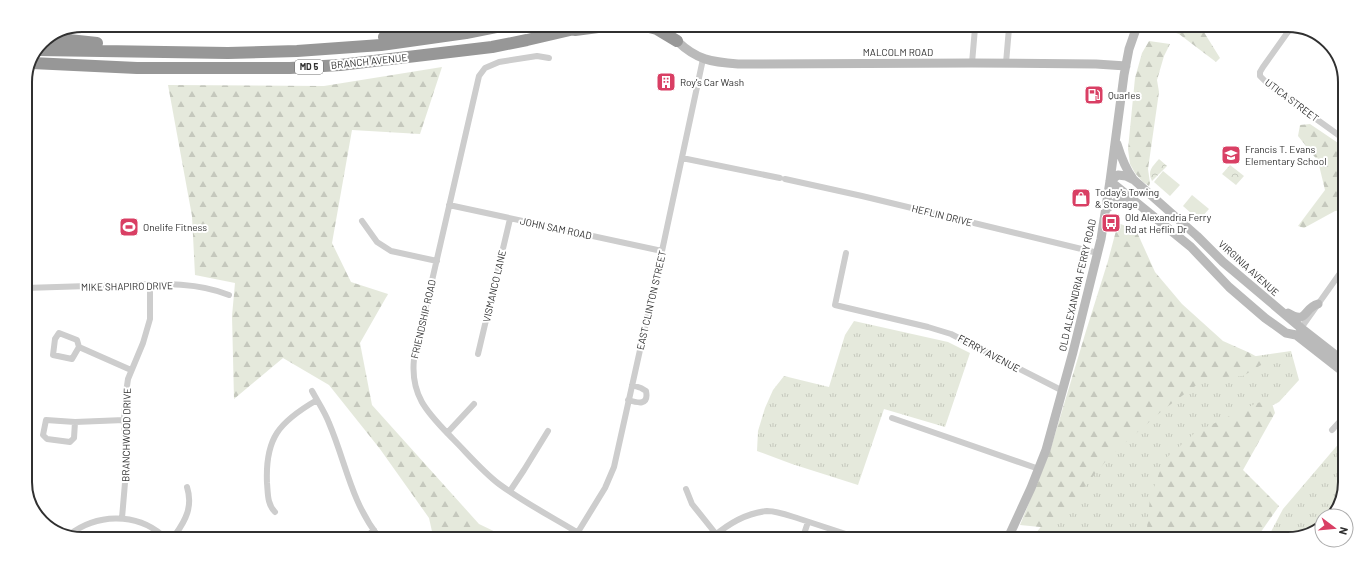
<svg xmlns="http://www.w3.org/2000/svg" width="1370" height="564" viewBox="0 0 1370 564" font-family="Barlow,sans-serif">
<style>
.grass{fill:url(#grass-tufts)}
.forest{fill:url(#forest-firs)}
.park{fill:url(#park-crowns)}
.pitch{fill:#e5e9dc}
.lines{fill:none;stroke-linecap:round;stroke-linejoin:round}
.street{stroke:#cdcdcd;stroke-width:6}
.secondary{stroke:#bababa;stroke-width:9}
.highway{stroke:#979797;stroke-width:12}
.labels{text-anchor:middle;stroke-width:4;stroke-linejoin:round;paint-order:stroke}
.shield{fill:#fff;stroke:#6e6e6e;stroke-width:1}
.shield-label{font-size:9px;font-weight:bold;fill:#303030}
.street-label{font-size:10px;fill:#303030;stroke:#fff}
.poi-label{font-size:10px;fill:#303030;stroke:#fff;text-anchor:start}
.rim{fill:none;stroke:#303030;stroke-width:2}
</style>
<defs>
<pattern id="grass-tufts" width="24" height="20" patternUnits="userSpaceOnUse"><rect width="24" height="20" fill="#e5e9dc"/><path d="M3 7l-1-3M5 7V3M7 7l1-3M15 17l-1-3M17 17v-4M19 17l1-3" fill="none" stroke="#c5c8bd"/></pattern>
<pattern id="forest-firs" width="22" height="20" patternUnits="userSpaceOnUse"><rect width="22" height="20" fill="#e5e9dc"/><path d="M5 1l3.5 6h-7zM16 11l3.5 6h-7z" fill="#c5c8bd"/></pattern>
<pattern id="park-crowns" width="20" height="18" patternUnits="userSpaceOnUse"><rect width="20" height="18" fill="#e5e9dc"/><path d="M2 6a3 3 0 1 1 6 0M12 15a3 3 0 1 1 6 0" fill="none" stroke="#c5c8bd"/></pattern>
</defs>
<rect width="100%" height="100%" fill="#fff"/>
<!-- grass -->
<path class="grass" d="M854,321L948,342L970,353L945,427L884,409L858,485L792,464L757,451L758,431L765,408L773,390L784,376L829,387L845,335Z
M1291,351L1299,380L1279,402L1221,431L1195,539L1034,538L1036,533L1090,464L1222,361Z
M1341,441V504L1331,516H1322V527L1320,529L1288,539H1267L1283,509Z"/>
<!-- forest -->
<path class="forest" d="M1165,29H1202L1220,58L1216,62L1179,34Z
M1149,41L1170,44L1164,56L1157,80L1159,92L1148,169L1150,183L1149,186L1143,182L1135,173L1130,164L1128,149L1135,78L1142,53Z
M442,67L420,134L352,130L332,243L351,282L388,294L360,343L372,405L479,524L504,536H433L429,518L380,449L329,385L283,358L234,399L232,316L235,283L195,275L192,216L168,85L324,86Z
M1310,124L1344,147V210L1335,211L1304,228L1298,226L1325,190L1318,161L1298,136L1300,125Z
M1118,223L1136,230L1155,272L1182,304L1223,341L1250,353L1266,362L1243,376L1206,378L1163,410L1110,456L1050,528L1020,525L1050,451L1086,331L1108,261Z
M1271,400L1275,413L1243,470L1279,506L1256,539H1164L1147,528L1150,498L1164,460L1196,432L1257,403Z"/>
<!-- park -->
<path class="park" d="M1159,159L1167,166L1152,181C1147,171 1152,167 1159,159Z
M1230,165L1244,176L1236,185L1222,174Z"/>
<!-- pitch -->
<path class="pitch" d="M1163,171L1180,185L1170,196L1154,182Z
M1192,195L1209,209L1199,220L1183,206Z"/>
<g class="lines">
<!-- street -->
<path class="street" d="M1290,29L1263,67L1260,72V76L1269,85L1344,139
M549,58L537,56L499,62L485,68L479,76L414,359C410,397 429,414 453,439C468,454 482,471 499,484C526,504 556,519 585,537
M972,63L975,28
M1006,63L1009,28
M682,158L780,178
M785,179L862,196L1098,253
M449,205L662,251
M362,221L377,242L391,251L437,261
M846,253L835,305L928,327L951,334L1063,391
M25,288C57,287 88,286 120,285C156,284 195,281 229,295
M1299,331L1343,269
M59,333L77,340L79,347L72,359L53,355L55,339Z
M79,347L131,370
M478,354L510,219
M312,391C318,402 325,412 329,423C346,463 351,501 378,536
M628,400C638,403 649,406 646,391L641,388L632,385
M892,418L1039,469
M75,422L74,438L70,442L47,439L43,435L46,420L75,422L124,420
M1332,430L1342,419
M447,433L474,404
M686,489L692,504L716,534
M510,491L524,470L548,431
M275,512C267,504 268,493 267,483C265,438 279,422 317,400
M122,518L126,471L124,420L126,393L128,379L143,343L150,319V284
M578,532L605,488L614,467L662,251L703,59
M69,535C96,514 135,512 162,535
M175,535C186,520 193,506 187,487
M367,536L374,530
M713,537C728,524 747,513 767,511C778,511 790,516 800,519C818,525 837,531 855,537
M803,537L808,522"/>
<!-- secondary -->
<path class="secondary" d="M677,41C697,60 711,62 738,64L972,63L1096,64L1126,66
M1117,144C1121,157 1125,168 1133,179
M1106,209C1117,201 1120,197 1133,201
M1288,313C1308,325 1303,308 1318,304
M1342,371L1296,335L1286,333L1265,318L1229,287L1191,247L1110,181L1118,175L1126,176L1134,180L1197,236L1223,262L1301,328L1342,360
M1008,538L1031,488L1046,450L1073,352L1101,239L1110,181L1124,75L1129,49L1136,29"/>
<!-- highway -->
<path class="highway" d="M649,27L657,29L677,41
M575,30L598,27
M384,37L432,26
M50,38L97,43
M38,50L228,53L297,51L381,45L466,33L501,26
M32,63L137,68H290L340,65L492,47L527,40L583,27"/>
</g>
<!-- icons -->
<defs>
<symbol id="building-square" viewBox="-11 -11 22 22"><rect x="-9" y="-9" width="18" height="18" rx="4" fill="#d93f64" stroke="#fff"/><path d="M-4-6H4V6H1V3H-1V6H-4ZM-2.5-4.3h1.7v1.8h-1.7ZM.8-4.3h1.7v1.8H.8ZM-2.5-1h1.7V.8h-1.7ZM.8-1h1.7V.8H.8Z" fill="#fff"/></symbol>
<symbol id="fuel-square" viewBox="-11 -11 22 22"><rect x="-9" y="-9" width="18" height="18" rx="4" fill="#d93f64" stroke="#fff"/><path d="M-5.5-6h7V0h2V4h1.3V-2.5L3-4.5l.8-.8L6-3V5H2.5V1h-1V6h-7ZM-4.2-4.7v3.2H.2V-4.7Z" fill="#fff"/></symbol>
<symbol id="school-square" viewBox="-11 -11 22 22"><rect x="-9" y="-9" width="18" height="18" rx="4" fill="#d93f64" stroke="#fff"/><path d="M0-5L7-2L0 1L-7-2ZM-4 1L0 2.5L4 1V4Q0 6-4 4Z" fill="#fff"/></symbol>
<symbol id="shop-square" viewBox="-11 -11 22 22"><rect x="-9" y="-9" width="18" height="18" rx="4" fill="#d93f64" stroke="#fff"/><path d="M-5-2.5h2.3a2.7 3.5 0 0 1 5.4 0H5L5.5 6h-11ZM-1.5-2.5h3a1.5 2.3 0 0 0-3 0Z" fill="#fff"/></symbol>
<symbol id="bus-square" viewBox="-11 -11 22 22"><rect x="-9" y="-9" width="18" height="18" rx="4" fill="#d93f64" stroke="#fff"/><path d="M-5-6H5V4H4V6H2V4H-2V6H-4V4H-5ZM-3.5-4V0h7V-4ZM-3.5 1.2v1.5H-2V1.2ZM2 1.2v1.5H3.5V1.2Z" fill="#fff"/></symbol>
<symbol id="stadium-square" viewBox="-11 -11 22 22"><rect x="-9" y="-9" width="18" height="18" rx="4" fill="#d93f64" stroke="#fff"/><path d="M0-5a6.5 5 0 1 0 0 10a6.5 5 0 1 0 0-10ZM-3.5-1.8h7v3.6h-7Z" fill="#fff"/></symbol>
</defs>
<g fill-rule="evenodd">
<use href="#building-square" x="655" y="71" width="22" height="22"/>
<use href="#fuel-square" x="1083" y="84" width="22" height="22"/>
<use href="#school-square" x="1220" y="144" width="22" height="22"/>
<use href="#shop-square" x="1070" y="187" width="22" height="22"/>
<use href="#bus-square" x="1100" y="212" width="22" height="22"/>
<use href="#stadium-square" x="118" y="216" width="22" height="22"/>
</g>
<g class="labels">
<!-- shield labels -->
<rect class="shield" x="295" y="60" width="28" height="14" rx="3"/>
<g class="shield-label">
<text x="309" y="70">MD 5</text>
</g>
<!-- street labels -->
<g class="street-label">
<text x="898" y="56">MALCOLM ROAD</text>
<text transform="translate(369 61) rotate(-6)" y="4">BRANCH AVENUE</text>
<text transform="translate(1292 100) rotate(37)" y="4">UTICA STREET</text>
<text transform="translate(942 215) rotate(14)" y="4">HEFLIN DRIVE</text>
<text transform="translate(556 228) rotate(12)" y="4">JOHN SAM ROAD</text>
<text transform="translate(1249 268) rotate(42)" y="4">VIRGINIA AVENUE</text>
<text transform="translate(1077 285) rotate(-77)" y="4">OLD ALEXANDRIA FERRY ROAD</text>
<text transform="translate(127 286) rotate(-1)" y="4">MIKE SHAPIRO DRIVE</text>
<text transform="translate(494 286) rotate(-77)" y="4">VISMANCO LANE</text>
<text transform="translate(651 300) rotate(-77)" y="4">EAST CLINTON STREET</text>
<text transform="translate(423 319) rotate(-77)" y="4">FRIENDSHIP ROAD</text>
<text transform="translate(989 353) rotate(28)" y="4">FERRY AVENUE</text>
<text transform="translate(126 435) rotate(-89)" y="4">BRANCHWOOD DRIVE</text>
</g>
<!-- poi labels -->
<g class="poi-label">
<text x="680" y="86">Roy's Car Wash</text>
<text x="1108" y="99">Quarles</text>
<text x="1245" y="153">Francis T. Evans<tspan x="1245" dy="12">Elementary School</tspan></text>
<text x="1095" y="196">Today's Towing<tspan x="1095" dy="12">&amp; Storage</tspan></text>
<text x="1125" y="221">Old Alexandria Ferry<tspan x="1125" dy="12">Rd at Heflin Dr</tspan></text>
<text x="143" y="231">Onelife Fitness</text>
</g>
</g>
<!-- crop -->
<path d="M0 0H1370V564H0ZM82 32H1288A50 50 0 0 1 1338 82V482A50 50 0 0 1 1288 532H82A50 50 0 0 1 32 482V82A50 50 0 0 1 82 32Z" fill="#fff" fill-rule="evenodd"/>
<path class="rim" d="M82 32H1288A50 50 0 0 1 1338 82V482A50 50 0 0 1 1288 532H82A50 50 0 0 1 32 482V82A50 50 0 0 1 82 32Z"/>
<!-- north arrow -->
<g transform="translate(1334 528) rotate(106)"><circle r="19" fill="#ffffff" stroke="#acacac"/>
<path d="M0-3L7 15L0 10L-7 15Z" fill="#d93f64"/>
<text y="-6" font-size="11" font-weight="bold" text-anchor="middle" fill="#303030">N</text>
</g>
</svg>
